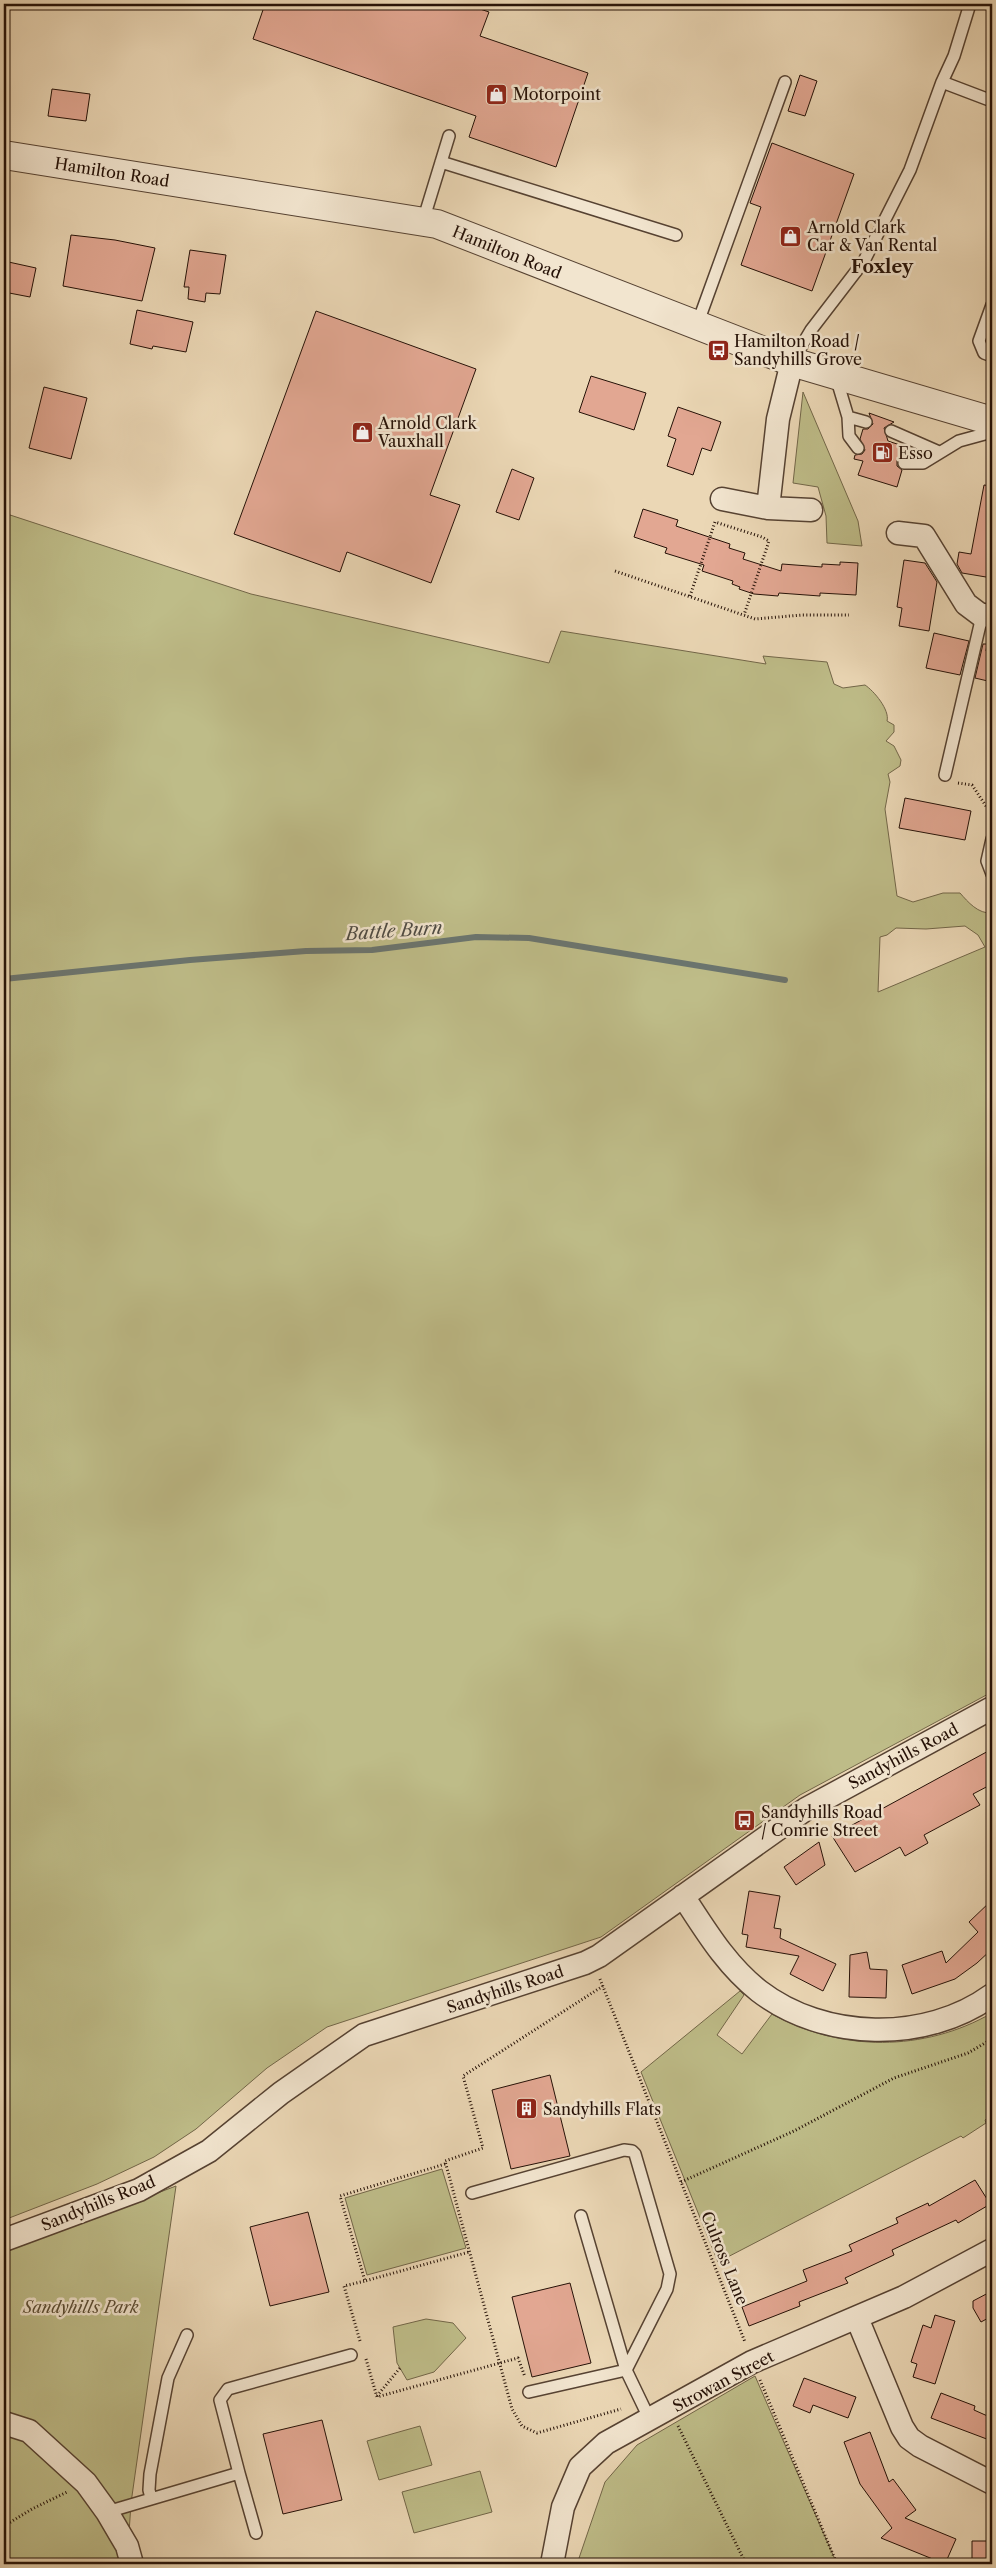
<svg xmlns="http://www.w3.org/2000/svg" width="996" height="2568" viewBox="0 0 996 2568" font-family="'Libre Caslon Text',serif">
<style>
.green{fill:#bebc88;stroke:#726648;fill-rule:evenodd}
.lines{fill:none;stroke-linecap:round;stroke-linejoin:round}
.stream{stroke:#6b756f;stroke-width:6}
.building{fill:#e2a792;stroke:#251107}
.service-casing{stroke:#564232;stroke-width:14}
.minor-casing{stroke:#564232;stroke-width:25}
.tertiary-casing{stroke:#564232;stroke-width:30}
.path{stroke:#251107;stroke-width:3;stroke-dasharray:1 2.5;stroke-linecap:butt}
.service{stroke:#f2e5cf;stroke-width:11}
.minor{stroke:#f2e5cf;stroke-width:22}
.tertiary{stroke:#f2e5cf;stroke-width:28}
.labels{text-anchor:middle;stroke-width:5;stroke-linejoin:round;paint-order:stroke}
.poi-label{font-size:16px;fill:#251107;stroke:#f2e5cf;text-anchor:start}
.street-label{font-size:16px;fill:#251107;stroke:#f2e5cf}
.park-label{font-size:16px;font-style:italic;fill:#5b4d34;stroke:#f2e5cf}
.neighbourhood-label{font-size:18px;font-weight:bold;fill:#251107;stroke:#f2e5cf}
.water-label{font-size:18px;font-style:italic;fill:#4e4b44;stroke:#f2e5cf}
</style>
<rect width="100%" height="100%" fill="#ebd7b5"/>
<filter id="stains"><feTurbulence type="fractalNoise" baseFrequency=".004" numOctaves="4"/><feColorMatrix values="0 0 0 0 .2 0 0 0 0 .09 0 0 0 0 .02 0 0 0 .5 -.17"/></filter>
<radialGradient id="worn" r=".72"><stop offset=".6" stop-color="#630" stop-opacity="0"/><stop offset="1" stop-color="#630" stop-opacity=".3"/></radialGradient>
<!-- green -->
<path class="green" d="M803,392L858,521L862,546L827,543L826,516L818,487L793,483Z
M4,513L251,594L549,663L561,631L766,664L763,656L827,662L834,684L843,688L865,685C874,691 890,710 887,721L894,725V732L886,741L894,746L901,760L900,766L888,774L890,782L885,809L897,896L913,902L943,893H960C968,902 978,914 992,913V1692L800,1795L601,1937L327,2027L267,2068L196,2129L154,2157L97,2184L4,2220ZM965,926L978,935L985,947L878,992L880,937L887,935L896,928L926,929Z
M740,1991L744,1995L717,2035L742,2054L772,2014C841,2052 924,2052 992,2013V2115L985,2120L986,2123L963,2138L961,2136L718,2262L641,2072Z
M442,2169L466,2248L367,2275L345,2198Z
M176,2186L131,2503L127,2564H4V2251Z
M426,2319L453,2323L466,2338L434,2372L407,2380L397,2363L393,2327Z
M755,2376L837,2564H577L605,2482L637,2445Z
M420,2426L432,2465L379,2480L367,2441Z
M480,2471L492,2512L414,2533L402,2492Z"/>
<g class="lines">
<!-- stream -->
<path class="stream" d="M4,979L190,960L306,951L372,950L476,937L529,938L785,980"/>
</g>
<!-- building -->
<path class="building" d="M265,4H465L489,12L480,36L588,73L556,167L469,137L476,116L253,39Z
M800,75L817,81L805,116L788,111Z
M52,89L90,94L86,121L48,116Z
M772,143L854,174L812,291L741,265L761,207L750,203Z
M71,235L115,240L155,248L142,301L63,286Z
M190,250L226,255L220,294L206,293L205,302L188,299L189,287H184Z
M4,261L36,268L30,297L4,292Z
M137,310L193,322L186,352L153,346L152,349L130,344Z
M316,311L476,369L430,495L460,505L431,583L347,552L340,572L234,534Z
M591,376L646,393L634,430L579,412Z
M44,387L87,398L71,459L29,448Z
M678,407L721,422L711,451L702,448L693,475L667,466L676,439L668,436Z
M869,413L894,422L884,428L888,441L909,448L907,456L897,460V466L902,470L897,487L858,475L863,461L854,459L855,455L862,454L865,450L860,439L863,429H868L873,424Z
M512,469L534,478L519,520L496,512Z
M984,485L992,486V578L962,573L957,564L959,552L971,554Z
M643,509L678,520L676,526L730,544L729,548L745,553L743,559L781,571L782,564L822,567V564L840,565V562L858,563L856,595L820,593V596L779,593L778,596L754,594L739,589L740,587L732,584L733,581L702,571L704,565L665,553L667,548L634,537Z
M904,560L925,563L937,582L929,631L899,626L902,608L897,607Z
M934,633L969,641L960,675L926,668Z
M983,644H987L986,651L992,652V682L975,678Z
M905,798L971,811L965,840L899,828Z
M992,1749V1784L973,1794L980,1805L924,1835L928,1843L905,1856L900,1847L855,1872L832,1836Z
M819,1842L825,1865L796,1885L784,1867Z
M749,1891L780,1896L774,1928L781,1929L780,1938L836,1964L823,1991L790,1974L799,1956L746,1947L748,1935L742,1934Z
M992,1900V1949L977,1963L955,1979L912,1994L902,1965L942,1951L946,1963L978,1932L969,1922Z
M867,1952L870,1969L887,1970L886,1998L849,1997L850,1955Z
M550,2075L570,2156L511,2169L492,2090Z
M975,2180L987,2199V2206L958,2223L956,2220L892,2250L894,2255L845,2278L848,2283L799,2302L800,2306L749,2326L742,2307L807,2281L803,2270L852,2251L849,2245L898,2223L896,2218L928,2203L929,2206Z
M308,2212L329,2292L270,2306L250,2227Z
M570,2283L591,2363L532,2377L512,2297Z
M992,2291V2316L981,2322L973,2308V2301Z
M935,2315L955,2321L935,2384L913,2377L917,2364L911,2362L923,2325L931,2328Z
M804,2378L856,2397L848,2418L813,2405L810,2413L793,2406Z
M941,2393L975,2406L974,2410L992,2418V2441L931,2418Z
M322,2420L342,2500L283,2514L263,2434Z
M870,2432L889,2482L893,2479L916,2510L905,2518L956,2539L945,2564L881,2538L892,2528L860,2484L844,2442Z
M972,2541H992V2564H972Z"/>
<g class="lines">
<defs>
<path id="service" d="M942,82L992,101
M441,162L676,235
M423,221L449,136
M992,305L979,341L984,353L992,356
M697,325L785,82
M792,362L811,330L864,261L910,170L942,82L954,56L970,4
M836,377L848,417L849,436L858,448
M848,417L866,422
M891,431L939,452
M904,463H923L959,441L992,432
M945,775L982,616
M992,839L987,861L992,874
M472,2193L624,2150L632,2151L635,2154L670,2274L667,2289L626,2370L650,2420
M529,2392L626,2370L581,2216
M239,2473L220,2400L228,2389L351,2355
M151,2498L149,2490L150,2474L168,2378L187,2335
M107,2512L239,2473L256,2533"/>
<path id="minor" d="M722,499L768,508L811,510
M768,508L778,419L792,362
M898,533L924,536L966,604L982,616L992,614
M683,1896C706,1931 726,1965 759,1991C824,2041 926,2043 992,1995
M4,2240L139,2190L209,2151L281,2093L364,2035L585,1963L599,1956L806,1809L992,1708
M857,2318L902,2427L909,2438L920,2446L992,2483
M4,2423L29,2431L86,2483L107,2512L127,2546L132,2564
M552,2564L563,2507L580,2467L606,2443L752,2362L904,2297L992,2250"/>
<path id="tertiary" d="M4,155L437,224L792,362L992,421"/>
</defs>
<!-- service casing -->
<use href="#service" class="service-casing"/>
<!-- minor casing -->
<use href="#minor" class="minor-casing"/>
<!-- tertiary casing -->
<use href="#tertiary" class="tertiary-casing"/>
<!-- path -->
<path class="path" d="M615,571L755,619L802,615H849
M690,596L715,522L762,537L769,541L744,615
M958,783L972,785L992,815
M600,1979L745,2342
M603,1986L463,2076L483,2148L445,2161L512,2409L522,2426L537,2433L621,2409
M445,2164L340,2196L365,2281L469,2252
M681,2182L794,2131L894,2078L968,2053L992,2039
M360,2341L344,2286L365,2281
M366,2359L377,2397L518,2358L525,2377
M760,2380L837,2564
M377,2396L400,2368
M678,2426L746,2564
M4,2526L32,2509L67,2492"/>
<!-- service -->
<use href="#service" class="service"/>
<!-- minor -->
<use href="#minor" class="minor"/>
<!-- tertiary -->
<use href="#tertiary" class="tertiary"/>
</g>
<!-- icons -->
<defs>
<symbol id="shop-square" viewBox="-11 -11 22 22"><rect x="-9" y="-9" width="18" height="18" rx="4" fill="#8f2418" stroke="#f2e5cf"/><path d="M-5-2.5h2.3a2.7 3.5 0 0 1 5.4 0H5L5.5 6h-11ZM-1.5-2.5h3a1.5 2.3 0 0 0-3 0Z" fill="#fff"/></symbol>
<symbol id="bus-square" viewBox="-11 -11 22 22"><rect x="-9" y="-9" width="18" height="18" rx="4" fill="#8f2418" stroke="#f2e5cf"/><path d="M-5-6H5V4H4V6H2V4H-2V6H-4V4H-5ZM-3.5-4V0h7V-4ZM-3.5 1.2v1.5H-2V1.2ZM2 1.2v1.5H3.5V1.2Z" fill="#fff"/></symbol>
<symbol id="fuel-square" viewBox="-11 -11 22 22"><rect x="-9" y="-9" width="18" height="18" rx="4" fill="#8f2418" stroke="#f2e5cf"/><path d="M-5.5-6h7V0h2V4h1.3V-2.5L3-4.5l.8-.8L6-3V5H2.5V1h-1V6h-7ZM-4.2-4.7v3.2H.2V-4.7Z" fill="#fff"/></symbol>
<symbol id="building-square" viewBox="-11 -11 22 22"><rect x="-9" y="-9" width="18" height="18" rx="4" fill="#8f2418" stroke="#f2e5cf"/><path d="M-4-6H4V6H1V3H-1V6H-4ZM-2.5-4.3h1.7v1.8h-1.7ZM.8-4.3h1.7v1.8H.8ZM-2.5-1h1.7V.8h-1.7ZM.8-1h1.7V.8H.8Z" fill="#fff"/></symbol>
</defs>
<g fill-rule="evenodd">
<use href="#shop-square" x="484" y="82" width="25" height="25"/>
<use href="#shop-square" x="778" y="224" width="25" height="25"/>
<use href="#bus-square" x="706" y="338" width="25" height="25"/>
<use href="#shop-square" x="350" y="420" width="25" height="25"/>
<use href="#fuel-square" x="870" y="440" width="25" height="25"/>
<use href="#bus-square" x="732" y="1808" width="25" height="25"/>
<use href="#building-square" x="514" y="2096" width="25" height="25"/>
</g>
<g class="labels">
<!-- poi labels -->
<g class="poi-label">
<text x="513" y="100">Motorpoint</text>
<text x="807" y="233">Arnold Clark<tspan x="807" dy="18">Car &amp; Van Rental</tspan></text>
<text x="734" y="347">Hamilton Road /<tspan x="734" dy="18">Sandyhills Grove</tspan></text>
<text x="378" y="429">Arnold Clark<tspan x="378" dy="18">Vauxhall</tspan></text>
<text x="898" y="459">Esso</text>
<text x="761" y="1818">Sandyhills Road<tspan x="761" dy="18">/ Comrie Street</tspan></text>
<text x="543" y="2115">Sandyhills Flats</text>
</g>
<!-- street labels -->
<g class="street-label">
<text transform="translate(112 172) rotate(9)" y="6">Hamilton Road</text>
<text transform="translate(507 252) rotate(22)" y="6">Hamilton Road</text>
<text transform="translate(903 1756) rotate(-28)" y="6">Sandyhills Road</text>
<text transform="translate(505 1989) rotate(-18)" y="6">Sandyhills Road</text>
<text transform="translate(98 2203) rotate(-22)" y="6">Sandyhills Road</text>
<text transform="translate(725 2258) rotate(68)" y="6">Culross Lane</text>
<text transform="translate(723 2381) rotate(-28)" y="6">Strowan Street</text>
</g>
<!-- park labels -->
<g class="park-label">
<text x="81" y="2313">Sandyhills Park</text>
</g>
<!-- neighbourhood labels -->
<g class="neighbourhood-label">
<text x="882" y="273">Foxley</text>
</g>
<!-- water labels -->
<g class="water-label">
<text transform="translate(394 931) rotate(-4)" y="6">Battle Burn</text>
</g>
</g>
<!-- margin -->
<rect width="996" height="2568" fill="none" stroke="#ebd7b5" stroke-width="20"/>
<rect x="5" y="5" width="986" height="2558" fill="none" stroke="#251107" stroke-width="2.5"/>
<rect x="10" y="10" width="976" height="2548" fill="none" stroke="#251107"/>
<rect width="100%" height="100%" filter="url(#stains)"/>
<rect width="100%" height="100%" fill="url(#worn)"/>
</svg>
